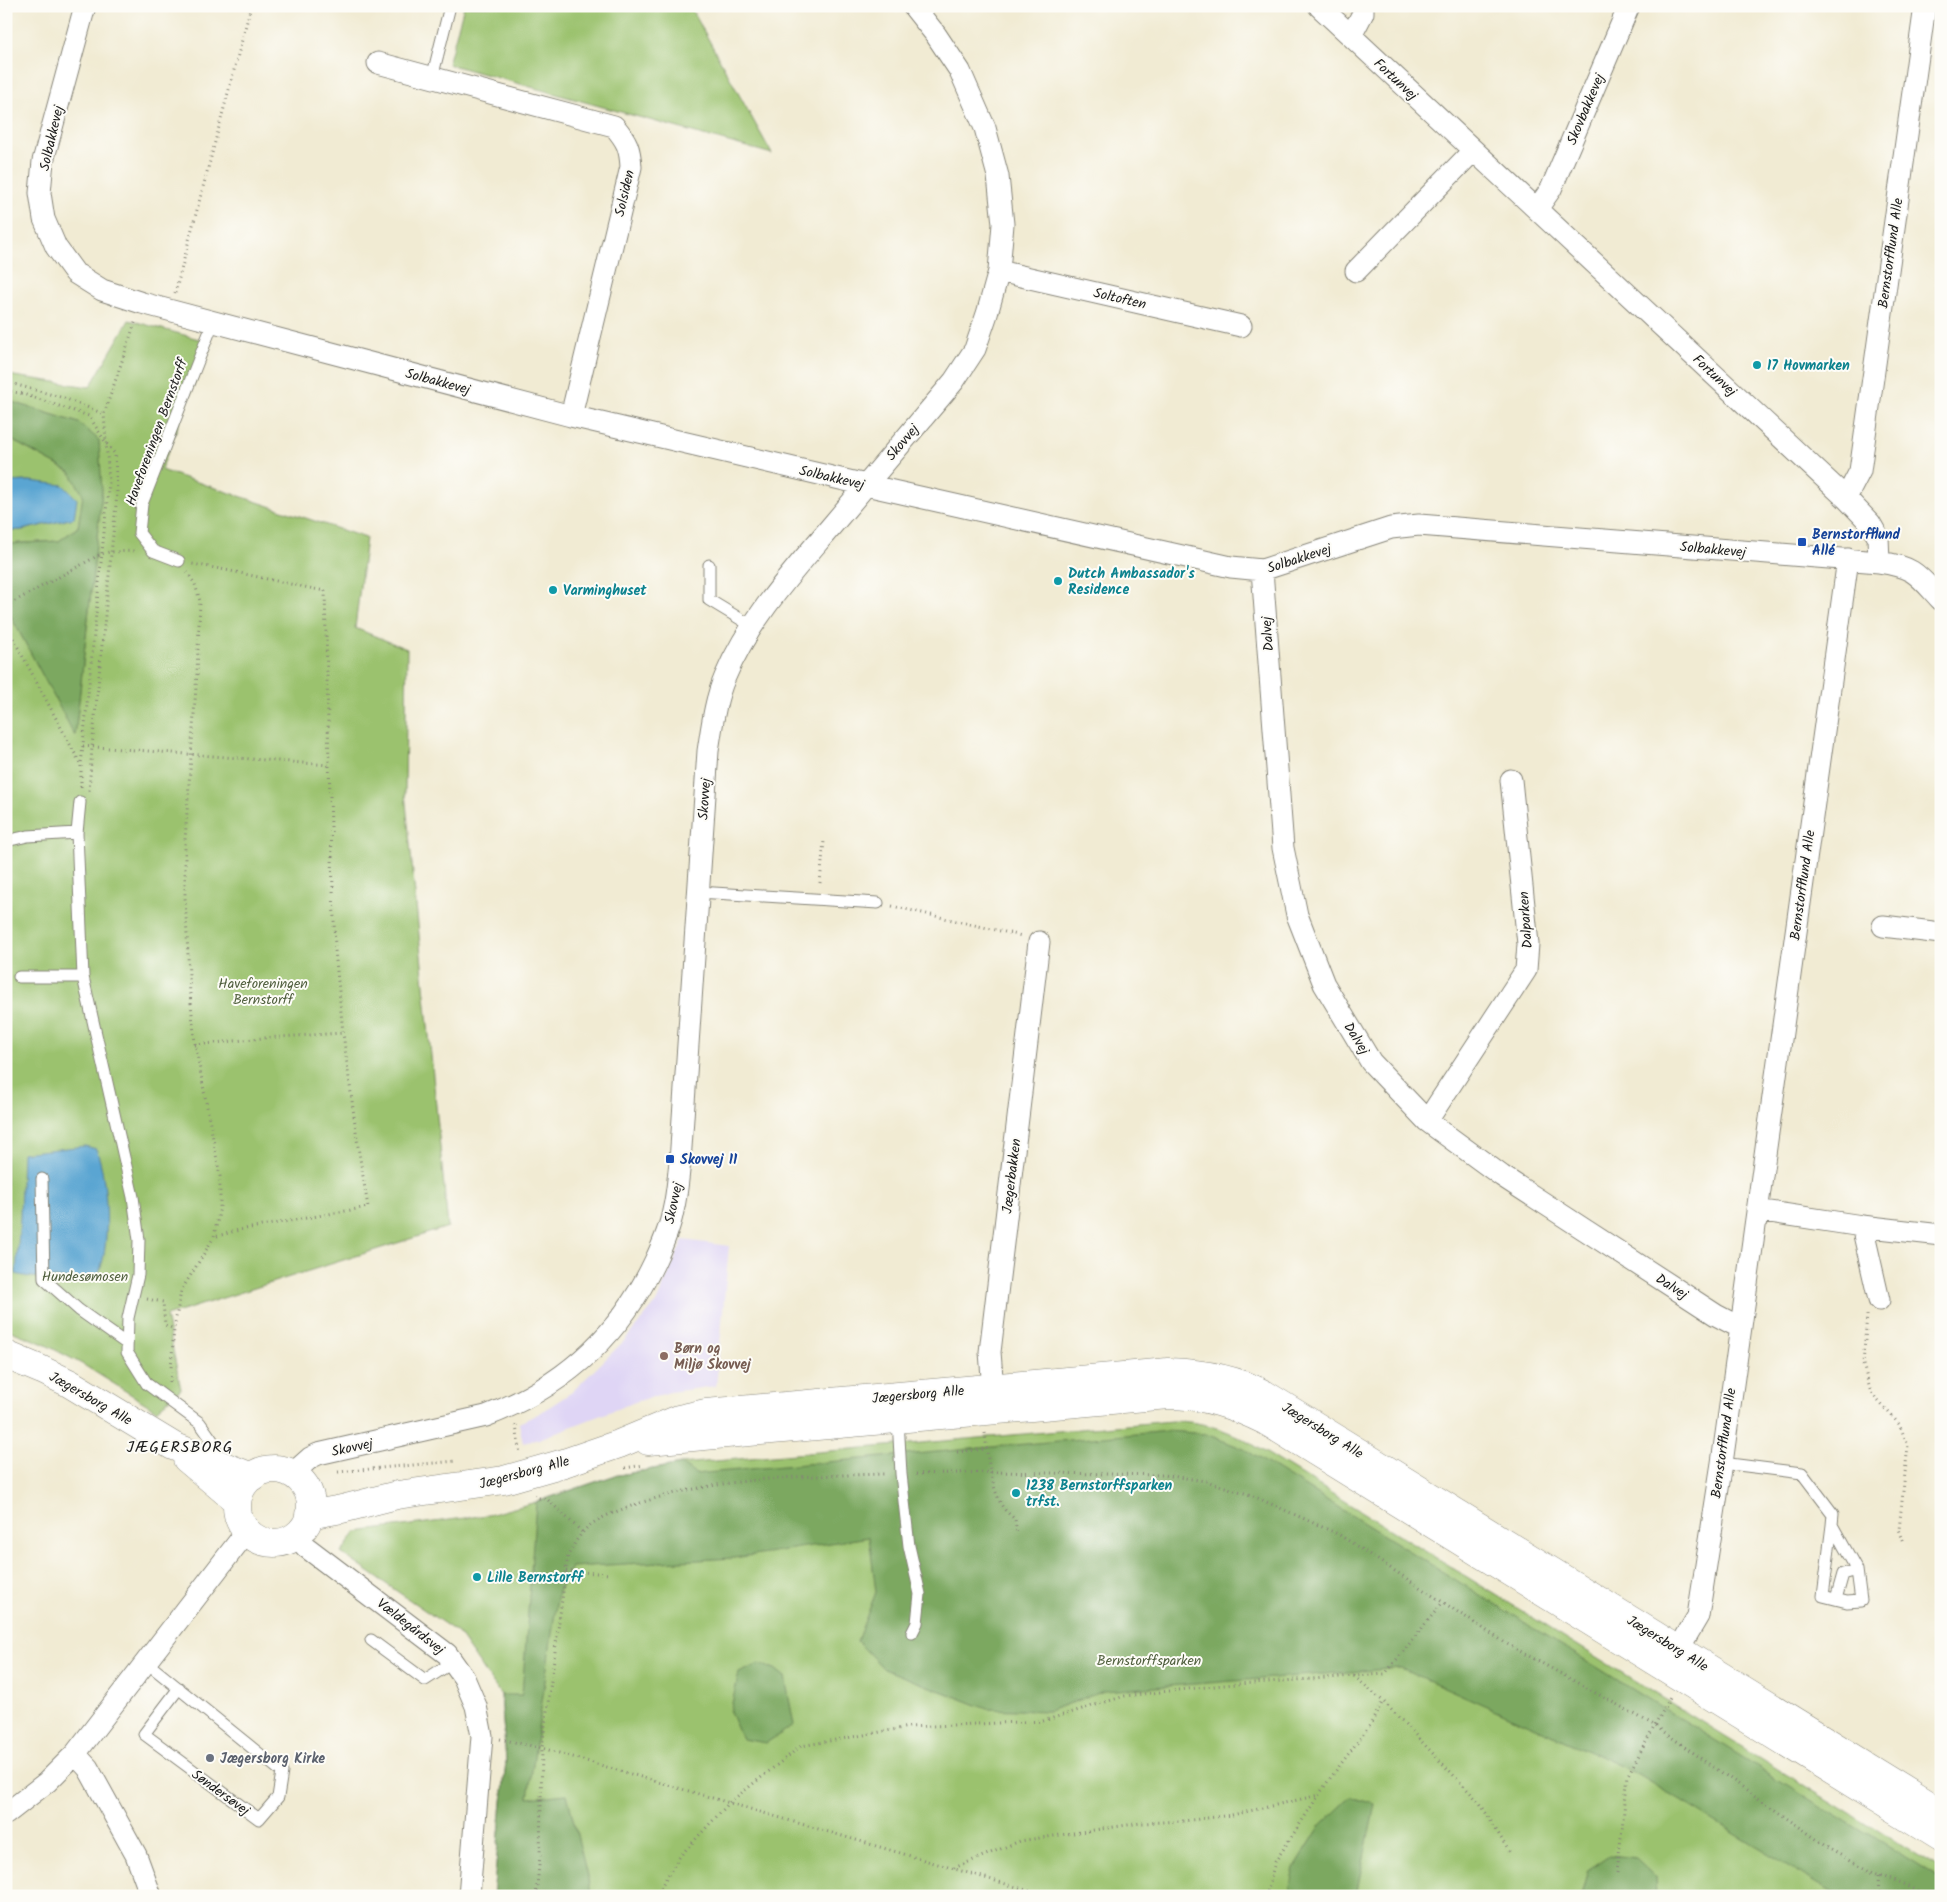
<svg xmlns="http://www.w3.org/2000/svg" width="1947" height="1902" viewBox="0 0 1947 1902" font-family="Kalam,sans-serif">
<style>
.built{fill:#dfd5f5}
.green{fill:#9bc26e;stroke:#5c6f45}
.forest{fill:#7ca861;stroke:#4c623e}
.water{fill:#5aa5d2;stroke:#3b6077}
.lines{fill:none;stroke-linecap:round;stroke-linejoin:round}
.service-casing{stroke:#868478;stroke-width:13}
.minor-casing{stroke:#868478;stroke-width:23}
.tertiary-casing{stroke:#868478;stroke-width:29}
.path{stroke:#868478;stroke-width:3;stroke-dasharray:1 4;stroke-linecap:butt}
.service{stroke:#fff;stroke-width:11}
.minor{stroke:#fff;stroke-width:21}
.tertiary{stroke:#fff;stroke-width:28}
.culture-dot{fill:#0f9aa8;stroke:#fdfcf7;stroke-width:2}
.transit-dot{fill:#1a4fb4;stroke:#fdfcf7;stroke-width:2}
.education-dot{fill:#8d6e63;stroke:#fdfcf7;stroke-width:2}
.worship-dot{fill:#6b7280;stroke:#fdfcf7;stroke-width:2}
.labels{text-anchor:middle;stroke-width:4;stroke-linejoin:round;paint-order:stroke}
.street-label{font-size:14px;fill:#1c1c1c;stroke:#fdfcf7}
.culture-label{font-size:14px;font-weight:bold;fill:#0d838f;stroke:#fdfcf7;text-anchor:start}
.transit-label{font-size:14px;font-weight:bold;fill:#164399;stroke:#fdfcf7;text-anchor:start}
.park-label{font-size:14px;fill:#4f5e3d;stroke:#fdfcf7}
.education-label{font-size:14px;font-weight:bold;fill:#785e54;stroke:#fdfcf7;text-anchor:start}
.worship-label{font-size:14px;font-weight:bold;fill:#5b616d;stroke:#fdfcf7;text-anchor:start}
.quarter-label{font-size:16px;letter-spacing:1px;fill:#1c1c1c;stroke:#fdfcf7}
</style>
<rect width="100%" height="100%" fill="#fdfcf7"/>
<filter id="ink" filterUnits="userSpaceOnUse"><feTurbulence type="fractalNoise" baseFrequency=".02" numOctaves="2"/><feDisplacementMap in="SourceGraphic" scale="10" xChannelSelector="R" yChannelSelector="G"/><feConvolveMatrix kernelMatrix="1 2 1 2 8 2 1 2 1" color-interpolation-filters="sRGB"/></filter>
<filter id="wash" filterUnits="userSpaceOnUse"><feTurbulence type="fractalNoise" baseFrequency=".0096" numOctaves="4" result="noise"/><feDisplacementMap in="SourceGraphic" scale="20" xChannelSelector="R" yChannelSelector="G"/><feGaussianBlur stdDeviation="1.12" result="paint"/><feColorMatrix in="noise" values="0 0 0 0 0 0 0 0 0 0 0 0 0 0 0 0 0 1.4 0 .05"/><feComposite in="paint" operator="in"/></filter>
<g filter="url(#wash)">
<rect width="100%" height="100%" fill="#f1ebd3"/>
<!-- built -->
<path class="built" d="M683,1240L729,1246L716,1386L670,1392L635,1402L539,1439L523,1443L519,1423L540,1413L572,1392L624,1341L656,1303Z"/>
<!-- green -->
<path class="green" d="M464,6H690L772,154L448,64Z
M129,320L210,342L161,470L366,538L355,628L407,649L405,793L448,1227L166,1316L181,1389L156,1410L82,1364L44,1344L6,1329V607L75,735L102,492L79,423L6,400V372L14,376L90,387Z
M6,437L70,472L84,495L78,527L59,541L6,544V531L22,530L73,518L30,481L6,482Z
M1172,1421C1199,1421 1223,1428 1247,1441L1941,1870V1896H493L506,1761L501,1695L458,1633L341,1553L356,1532L488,1515L536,1502L613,1476L681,1464Z"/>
<!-- forest -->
<path class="forest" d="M6,400L79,423L99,440L102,492L75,736L6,607V544L59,541L78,527L83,495L70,472L6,437Z
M1169,1431L1206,1434L1244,1449L1941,1880V1896H1839L1626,1768L1401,1668L1104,1691L1048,1711L987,1709L884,1669L857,1641L876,1592L869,1537L734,1558L571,1567L558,1592L528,1798L567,1794L592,1896H493L506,1761L501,1695H522L536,1502L613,1476L681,1464L695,1474Z
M759,1664L775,1669L785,1677L794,1725L766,1743L742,1739L730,1712L739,1673Z
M1351,1797L1375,1804L1356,1896H1288L1294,1868L1321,1825Z
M1610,1855L1636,1858L1655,1876L1656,1896H1581L1588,1870Z"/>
<!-- water -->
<path class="water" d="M30,481L63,485L77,499L74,518L22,530L6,531V482Z
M85,1146L96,1149C108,1177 112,1253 96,1279C81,1281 67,1278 52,1278C39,1277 29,1278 16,1274L20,1218L22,1153Z"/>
</g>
<g filter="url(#ink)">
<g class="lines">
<defs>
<path id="service" d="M432,78L450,6
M179,561L153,551L139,533L142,504L213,323
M709,565V600L752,626
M80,802L77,833L83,977L133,1197L139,1240L138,1275L128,1318L127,1352L147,1384L200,1423L212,1440L219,1461
M6,841L28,836L77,833
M698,892L878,903
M19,977H83
M42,1179L44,1279L79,1310L127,1344
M898,1419L901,1474L909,1546L920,1594L917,1623L912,1633
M1722,1463L1802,1473L1833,1514L1832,1525L1823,1596L1847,1602L1861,1601L1857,1570L1832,1525
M1836,1599L1843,1574L1857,1570
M371,1640L425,1680L453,1662
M146,1662L282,1772L278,1797L259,1819L144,1734L179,1688"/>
<path id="minor" d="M85,6L43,161L40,193L44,219L56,247L75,273L102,290L142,303L571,416L866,485L1231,567L1262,570L1391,528L1419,525L1879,562C1915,567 1918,575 1941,600
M1319,6L1846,498L1870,523L1878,537L1879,562
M1351,36L1363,13V6
M378,63L614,126C627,141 630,148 631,167L571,416
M1537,209L1551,189L1629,6
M999,271L1241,326
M1356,271L1473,151
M1846,498L1860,471L1925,6
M1262,570L1283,848L1297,915L1324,984L1371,1062L1427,1121L1502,1176L1716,1315L1739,1327
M1883,926L1941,933
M1427,1121L1526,970L1528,944L1511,780
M1757,1210L1862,1226L1941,1235
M1862,1226L1879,1300
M994,1402L990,1352L1039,942
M292,1474L310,1458L318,1454L486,1416C563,1387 620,1336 655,1261C662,1246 670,1228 673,1211C677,1195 678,1178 680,1162L708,751C712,726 715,700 725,677C749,620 790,575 829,529C871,479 913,430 954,381L975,349L987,314L999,271L1003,224L998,176L985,128L960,71L936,35L913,6
M296,1536L306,1547L447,1654L464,1678L476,1706L482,1736L469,1896
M1671,1662L1698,1616L1722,1463L1848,559
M75,1754L88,1768L136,1855L151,1896
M6,1814L47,1782L75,1754L247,1531"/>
<path id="tertiary" d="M6,1355L42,1370L69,1383L173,1446L252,1477
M648,1441L1168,1395C1204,1395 1234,1405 1266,1421L1941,1838
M187,1459L237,1501
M237 1506a37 37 0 1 1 74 0a37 37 0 1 1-74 0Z
M309,1515L342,1509L397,1495L504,1480L564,1463L619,1444L679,1419L706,1413L1168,1372C1202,1373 1234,1378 1264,1394L1941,1812"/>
</defs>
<!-- service casing -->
<use href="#service" class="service-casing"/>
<!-- minor casing -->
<use href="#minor" class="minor-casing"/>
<!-- tertiary casing -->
<use href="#tertiary" class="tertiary-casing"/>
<!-- path -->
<path class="path" d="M175,293L251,6
M6,382L64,398L104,414
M6,391L20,393L89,416L106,443L115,454L117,494L92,747L89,791
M187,572L195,584L200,601L197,673L185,840V897L190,994L195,1043L220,1176V1207L214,1237L239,1230L368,1207L358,1146L343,1033
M6,606L101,554L110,552L135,551
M6,625L81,765
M83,746L329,765L325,591C281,583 237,571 192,564
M81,787V765L109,482L104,414L136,320
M820,883L824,841
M892,906L1022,936
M195,1045L263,1038L343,1033L335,950L329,765
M147,1299L163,1302L165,1325L174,1329
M1867,1315L1863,1364L1871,1393L1899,1424L1908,1445L1899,1529L1904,1543
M170,1382L174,1329L181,1291L214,1237
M516,1425L520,1454
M985,1433C987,1455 991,1485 1001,1504C1004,1510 1010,1515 1015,1519L1017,1535
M957,1452L986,1449
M625,1468L644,1465
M338,1472L456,1461
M916,1474L991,1472L1164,1475L1206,1481L1251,1495L1338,1534L1507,1644L1654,1725L1832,1850L1879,1875L1932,1896
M535,1495L538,1498L547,1499L582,1532
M566,1571L610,1574
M1354,1676L1383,1701L1480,1803L1510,1853
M500,1739L542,1748L1047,1896
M954,1868L1020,1841L1141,1823L1183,1821L1232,1815L1319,1795
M1617,1873L1628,1775L1670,1698
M1879,1875L1880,1896
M195,1896H201
M536,1896L540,1856L542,1748L568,1555C573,1547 577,1538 583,1532C593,1520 612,1513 626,1508C709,1477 800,1476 887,1474
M655,1896L680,1856L730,1802L801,1746L909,1727L1043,1721L1125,1696L1223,1685L1385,1674L1443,1602
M1266,1896L1275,1862L1326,1784L1370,1725L1383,1701"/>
<!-- service -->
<use href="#service" class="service"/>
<!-- minor -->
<use href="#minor" class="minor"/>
<!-- tertiary -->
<use href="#tertiary" class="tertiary"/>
</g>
</g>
<!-- markers -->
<g class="culture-dot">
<circle cx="1757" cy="365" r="5"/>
<circle cx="1058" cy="581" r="5"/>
<circle cx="553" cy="590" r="5"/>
<circle cx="1016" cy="1493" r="5"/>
<circle cx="477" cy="1577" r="5"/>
</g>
<g class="transit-dot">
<rect x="1797" y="537" width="10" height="10" rx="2.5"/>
<rect x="665" y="1154" width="10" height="10" rx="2.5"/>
</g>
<circle class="education-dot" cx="664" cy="1356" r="5"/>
<circle class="worship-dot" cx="210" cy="1758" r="5"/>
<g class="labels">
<!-- street labels -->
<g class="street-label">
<text transform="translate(1396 79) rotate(43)" y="5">Fortunvej</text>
<text transform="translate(1585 109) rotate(-67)" y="5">Skovbakkevej</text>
<text transform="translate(51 138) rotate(-77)" y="5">Solbakkevej</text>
<text transform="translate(624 193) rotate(-77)" y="5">Solsiden</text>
<text transform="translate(1890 253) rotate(-82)" y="5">Bernstorfflund Alle</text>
<text transform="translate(1120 298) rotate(13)" y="5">Soltoften</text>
<text transform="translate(1715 375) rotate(43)" y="5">Fortunvej</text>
<text transform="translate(438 381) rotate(15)" y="5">Solbakkevej</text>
<text transform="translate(156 432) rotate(-70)" y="5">Haveforeningen Bernstorff</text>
<text transform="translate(902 442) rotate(-50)" y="5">Skovvej</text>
<text transform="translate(832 477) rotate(13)" y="5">Solbakkevej</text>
<text transform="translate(1713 549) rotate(5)" y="5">Solbakkevej</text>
<text transform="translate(1299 558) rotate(-18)" y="5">Solbakkevej</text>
<text transform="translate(1267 634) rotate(-94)" y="5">Dalvej</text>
<text transform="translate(704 799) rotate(-86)" y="5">Skovvej</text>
<text transform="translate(1802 885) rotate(-82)" y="5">Bernstorfflund Alle</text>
<text transform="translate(1525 920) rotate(-94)" y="5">Dalparken</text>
<text transform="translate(1357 1038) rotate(58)" y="5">Dalvej</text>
<text transform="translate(1011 1176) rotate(-83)" y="5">Jægerbakken</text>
<text transform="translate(673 1203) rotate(-78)" y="5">Skovvej</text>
<text transform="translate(1672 1286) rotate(33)" y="5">Dalvej</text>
<text transform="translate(918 1394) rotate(-5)" y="5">Jægersborg Alle</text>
<text transform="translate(91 1398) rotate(30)" y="5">Jægersborg Alle</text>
<text transform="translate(1323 1430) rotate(32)" y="5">Jægersborg Alle</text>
<text transform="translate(1723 1443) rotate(-82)" y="5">Bernstorfflund Alle</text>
<text transform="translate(352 1447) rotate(-12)" y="5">Skovvej</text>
<text transform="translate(524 1472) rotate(-15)" y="5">Jægersborg Alle</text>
<text transform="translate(411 1626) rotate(38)" y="5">Vældegårdsvej</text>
<text transform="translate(1668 1643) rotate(32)" y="5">Jægersborg Alle</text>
<text transform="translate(221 1792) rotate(36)" y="5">Søndersøvej</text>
</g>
<!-- culture labels -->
<g class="culture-label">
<text x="1767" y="370">17 Hovmarken</text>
<text x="1068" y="578">Dutch Ambassador's<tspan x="1068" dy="16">Residence</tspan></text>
<text x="563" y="595">Varminghuset</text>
<text x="1026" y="1490">1238 Bernstorffsparken<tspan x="1026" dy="16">trfst.</tspan></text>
<text x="487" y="1582">Lille Bernstorff</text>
</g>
<!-- transit labels -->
<g class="transit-label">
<text x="1812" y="539">Bernstorfflund<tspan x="1812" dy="16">Allé</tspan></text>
<text x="680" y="1164">Skovvej 11</text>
</g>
<!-- park labels -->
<g class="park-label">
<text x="263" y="988">Haveforeningen<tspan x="263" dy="16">Bernstorff</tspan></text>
<text x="85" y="1281">Hundesømosen</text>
<text x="1149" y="1665">Bernstorffsparken</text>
</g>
<!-- education labels -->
<g class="education-label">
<text x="674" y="1353">Børn og<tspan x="674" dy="16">Miljø Skovvej</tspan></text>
</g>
<!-- worship labels -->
<g class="worship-label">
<text x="220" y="1763">Jægersborg Kirke</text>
</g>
<!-- quarter labels -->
<g class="quarter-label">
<text x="180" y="1452">JÆGERSBORG</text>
</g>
</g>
<!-- margin -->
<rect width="1947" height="1902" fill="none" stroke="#fdfcf7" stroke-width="25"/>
</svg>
